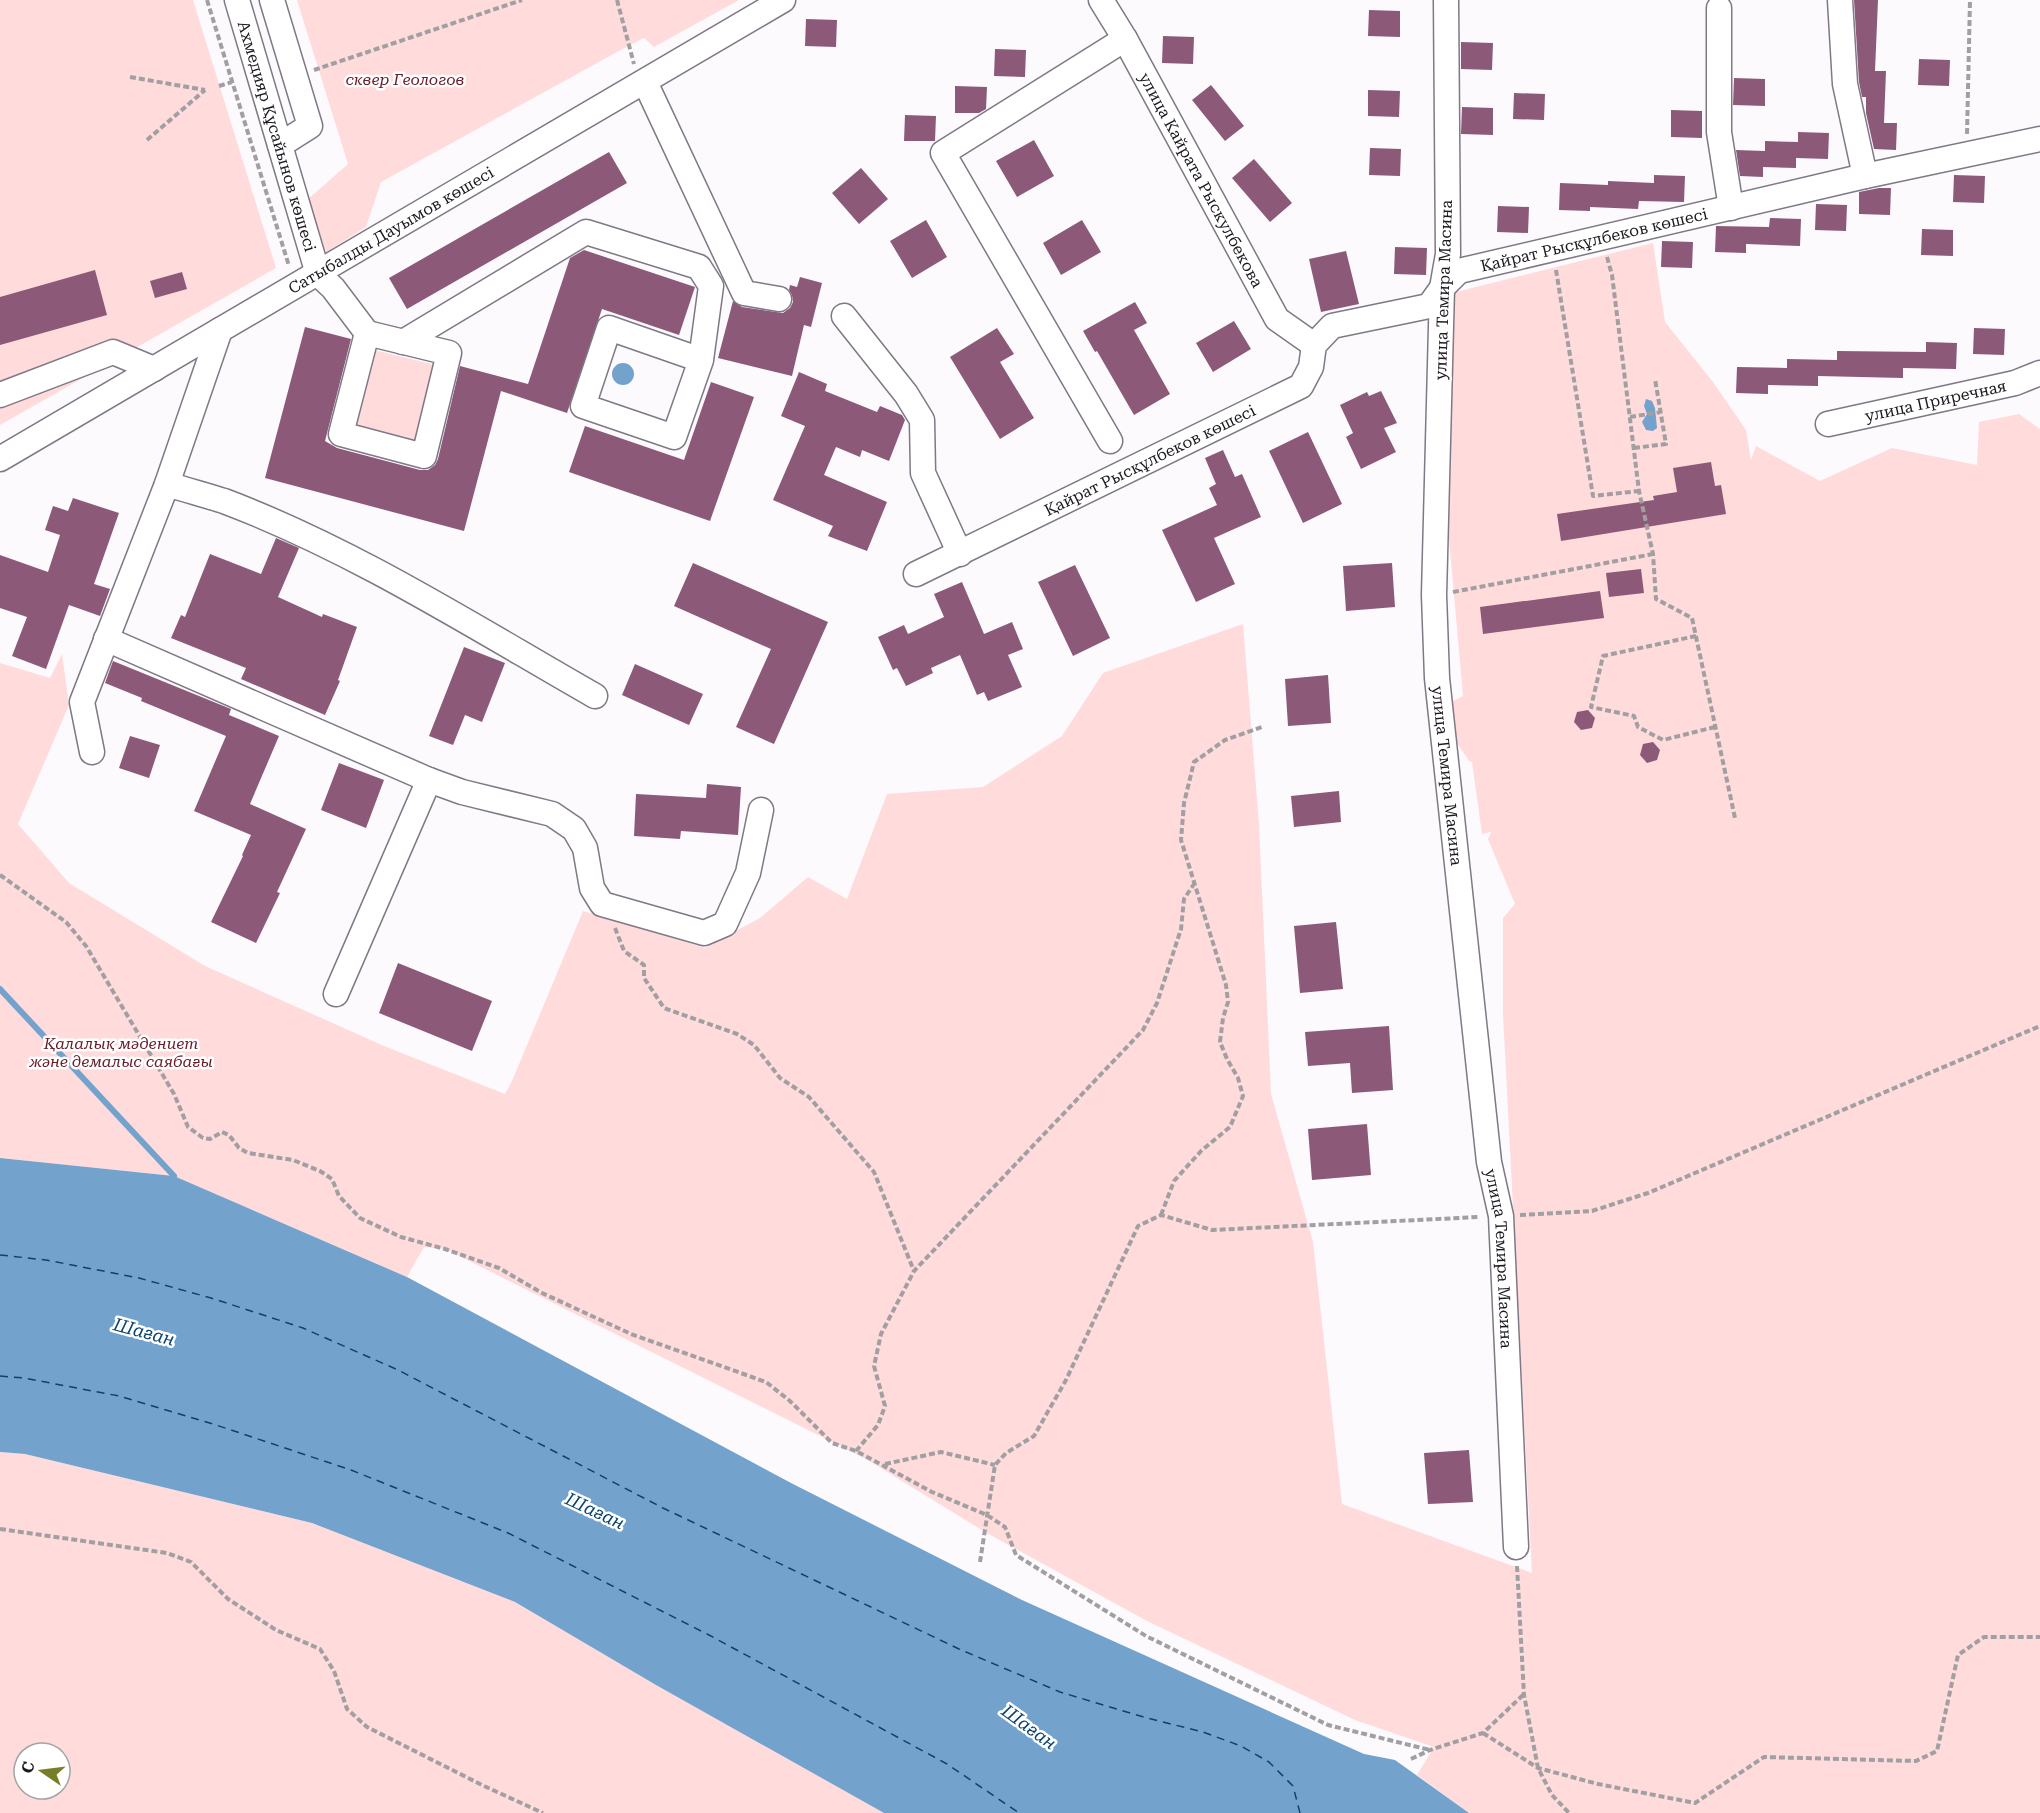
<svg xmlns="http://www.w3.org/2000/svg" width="2040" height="1813" viewBox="0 0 2040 1813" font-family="'Roboto Serif',serif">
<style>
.green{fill:#ffdbdc;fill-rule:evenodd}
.water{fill:#73a3cc}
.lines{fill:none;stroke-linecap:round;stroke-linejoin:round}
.stream{stroke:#73a3cc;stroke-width:6}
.ferry{stroke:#0a446c;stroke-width:1.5;stroke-dasharray:8 6;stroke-linecap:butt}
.building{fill:#8c5979}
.minor-casing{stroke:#7f7885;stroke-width:27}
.path{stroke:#a29fa3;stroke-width:4;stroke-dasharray:6 3;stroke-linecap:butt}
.minor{stroke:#fff;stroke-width:24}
.labels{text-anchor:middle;stroke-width:5;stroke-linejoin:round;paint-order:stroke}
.park-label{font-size:16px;font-style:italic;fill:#6a1c29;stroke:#fff}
.street-label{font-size:16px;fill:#1b181e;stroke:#fff}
.water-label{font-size:18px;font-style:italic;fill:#0a446c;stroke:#fff}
</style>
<rect width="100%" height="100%" fill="#fcfafd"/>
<!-- green -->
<path class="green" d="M0,0H193L276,268L0,425Z
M297,0H739L654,47L644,38L628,46L381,182L366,227L326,252L307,200L348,164Z
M1653,243L1665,322L1713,382L1746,430L1751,460L1756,446L1820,481L1892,448L1977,465L1979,422L2019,414L2040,429V1813H1469L1417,1775L1434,1747L1355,1720L1147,1621L985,1532L866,1459L445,1249L424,1247L407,1277L174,1176L0,1158V663L50,678L62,654L69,705L18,824L69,883L205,966L384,1046L505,1094L512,1081L583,911L705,948L760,918L808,877L847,899L887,794L983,787L1062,736L1103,673L1243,624L1259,824L1271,1094L1313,1242L1342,1504L1532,1573L1503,1014V918L1515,904L1488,839L1491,832L1482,834L1472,762L1469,761L1455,740L1453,701L1463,696L1448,527V388L1452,293Z
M374,350L436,365L417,443L354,427Z
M0,1452L25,1454L312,1523L515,1602L656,1685L884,1813H0ZM24,1753H60V1789H24Z"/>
<!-- water -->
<path class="water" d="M612 374a11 11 0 1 1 22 0a11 11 0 1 1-22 0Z
M1646,399L1652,401L1655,408L1657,428L1653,431L1646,430L1642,422L1647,414L1644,406Z
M0,1158L174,1176L407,1277L793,1484L1022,1600L1364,1754L1395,1760L1469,1813H884L656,1685L515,1602L312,1523L25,1454L0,1452Z"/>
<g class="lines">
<!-- stream -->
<path class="stream" d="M0,989L174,1176"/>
<!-- ferry -->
<path class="ferry" d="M0,1255L46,1260L139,1278L211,1298L303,1328L398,1370L663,1508L959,1649L1060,1692L1147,1718L1203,1732L1241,1746L1269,1762L1293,1786L1300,1813
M0,1376L24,1378L119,1396L213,1424L351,1470L508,1533L709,1635L947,1764L1019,1813"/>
</g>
<!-- building -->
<path class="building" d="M1854,0H1878L1875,71H1886L1884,123H1897L1896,150L1874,149L1866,113V97H1862L1859,82Z
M1369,10L1400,11V37L1368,36Z
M806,19L837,20L836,47L805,46Z
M1163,36L1194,37L1193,64L1162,63Z
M1461,42L1493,43L1492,70L1461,69Z
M995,49L1026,50L1025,77L994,76Z
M1919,59L1950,60L1949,86L1918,85Z
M1734,78L1765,79V106L1733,105Z
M1211,85L1244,126L1225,141L1192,100Z
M955,86L987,87L986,109L979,113H955Z
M1368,90L1400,91L1399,117L1368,116Z
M1514,93L1545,94L1544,120L1513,119Z
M1462,107L1493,108V135L1461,134Z
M1671,110L1702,111V138L1671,137Z
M905,115L936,116L935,141H904Z
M1798,132L1829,133L1828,159L1796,158V168L1763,167V177L1740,176L1736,150L1765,151V141L1798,142Z
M1034,140L1054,176L1017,197L996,161Z
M1370,148L1401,149L1400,176L1369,175Z
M609,152L627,183L407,309L389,278Z
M1254,159L1292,203L1270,222L1232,178Z
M861,168L888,199L859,224L832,193Z
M1654,175L1685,176L1684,202L1639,201L1638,209L1590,207V211L1559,210L1560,183L1608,185V181L1654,183Z
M1954,175L1985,176L1984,203L1953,202Z
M1879,188H1891L1890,215L1859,214V192Z
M1816,204L1847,205L1846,231L1815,230Z
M1498,206L1529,207L1528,233L1497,232Z
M1770,218L1801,219L1800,246L1746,244V253L1715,252L1716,226L1769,227Z
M926,220L947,257L912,278L890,241Z
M1082,220L1101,252L1061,275L1043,243Z
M1922,229L1953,230V256L1921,255Z
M1662,241L1693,242L1692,268L1661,267Z
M1395,247L1427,248L1426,275L1394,274Z
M584,250L695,287L679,335L602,309L567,413L501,391L464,531L265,478L305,327L351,339L325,441L337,448L420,470H428L435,465L438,459L460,366L528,384L570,258Z
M1346,251L1359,304L1321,312L1309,259Z
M95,270L107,315L0,345V297Z
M182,272L187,289L155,298L150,281Z
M800,277L822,283L811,327L804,325L792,376L718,358L733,301L742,307L783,313L790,308L793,302L792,295L789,290L790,285L797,287Z
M1135,302L1147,323L1134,330L1170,394L1134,415L1097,351L1095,352L1083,331Z
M1234,321L1251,349L1213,372L1196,343Z
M997,328L1014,354L1000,362L1034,418L1000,439L950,357Z
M1974,328L2005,329L2004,355L1973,354Z
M1926,342L1957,343L1956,369L1903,368V378L1818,376V386L1768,385V394L1736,393L1737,367L1787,368V359L1837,360V351L1926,352Z
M799,372L827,384L825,391L877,412L880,406L902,415L905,420L889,461L862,450L860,457L836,447L824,475L887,502L867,551L828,536L833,526L773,500L805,426L781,416Z
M711,382L754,397L710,521L569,472L585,426L684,460Z
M1381,391L1397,423L1384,428L1396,452L1361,469L1346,437L1353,433L1340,405L1367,392L1369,396Z
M1308,432L1342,504L1303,523L1269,451Z
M1223,450L1235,477L1242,474L1261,517L1214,538L1235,584L1196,602L1162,530L1217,505L1209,488L1216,484L1205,458Z
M1711,462L1715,486L1721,485L1726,514L1561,541L1557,514L1654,500L1653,496L1677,492L1673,468Z
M73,498L119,513L94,584L110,589L100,616L69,605L46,669L12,656L27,617L0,608V555L48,572L60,535L45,530L53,506L68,511Z
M276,538L299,548L278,597L322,617L323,614L357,627L338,680L340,681L325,715L241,679L246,668L171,638L181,615L185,617L210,554L261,574Z
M693,563L828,622L774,744L736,727L771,649L674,606Z
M1392,563L1395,607L1346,611L1343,566Z
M1075,565L1110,638L1073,656L1038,582Z
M1641,569L1644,593L1609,597L1606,573Z
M962,582L984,634L1012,622L1023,649L1008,655L1022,687L988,701L984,692L977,695L960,655L931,668L933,673L906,686L897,668L893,670L878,637L904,625L908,634L944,617L934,594Z
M1600,591L1604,618L1483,634L1480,607Z
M464,647L505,663L482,722L465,715L453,745L429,736Z
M113,661L231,709L229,715L279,736L250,804L306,829L277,892L280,893L256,943L211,922L243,856L242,855L251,835L194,811L226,736L141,701L142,698L105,683Z
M635,664L703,694L689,725L622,695Z
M1328,675L1331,723L1288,726L1285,679Z
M1588,710L1595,718L1592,728L1581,730L1574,722L1577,712Z
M130,736L160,745L149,778L119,768Z
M1653,742L1660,750L1657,760L1647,763L1640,755L1643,744Z
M339,763L384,780L366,828L321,810Z
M707,784L741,787L738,835L681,831L680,839L634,836L636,794L706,798Z
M1339,791L1341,822L1294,827L1291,796Z
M1336,922L1343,989L1300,993L1294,926Z
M398,963L492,1001L472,1051L379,1013Z
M1389,1026L1393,1090L1352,1093L1350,1063L1308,1066L1305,1032Z
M1367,1124L1371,1175L1312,1180L1308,1129Z
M1469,1450L1473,1502L1428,1504L1424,1453Z"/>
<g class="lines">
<defs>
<g id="minor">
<path id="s1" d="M237,0L318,274L333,288L367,333"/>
<path d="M272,0L310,126L280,145"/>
<path id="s2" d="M1101,0L1125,39L1277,319L1314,345"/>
<path id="s3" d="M1446,0L1448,254L1442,288L1434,595L1437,678L1489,1162L1501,1216L1516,1547"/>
<path d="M1840,0L1845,84L1865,176"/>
<path d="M1719,8V132L1731,208"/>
<path d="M645,82L744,293L779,299"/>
<path d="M844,316L906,394L922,420L923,473L960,554"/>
<path d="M367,333L449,353L424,456L341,434Z"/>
<path d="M403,342L586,232L699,267L711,286L701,360L674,437L583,406L609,328L701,360"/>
<path d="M0,395L113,352L154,369"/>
<path id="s4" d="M1828,424L2015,383L2040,373"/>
<path d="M1110,441L943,153L1125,39"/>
<path id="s5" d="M0,459L783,0"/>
<path d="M167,484C186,490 205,495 224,501C354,550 474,627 595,696"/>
<path id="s6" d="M916,574L1301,386L1311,367L1314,345L1332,326L1429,306L1442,288L1459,271L1865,176L2040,139"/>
<path d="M106,639L429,780L462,792L552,814L574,829L585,848L592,888L602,904L704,933L725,924L748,873L761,810"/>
<path d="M92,752L82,702L167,484L220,330"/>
<path d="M336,994L429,780"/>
</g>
</defs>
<!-- minor casing -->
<use href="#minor" class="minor-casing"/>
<!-- path -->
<path class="path" d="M207,0L289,266
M617,0L634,64
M314,70L522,0
M130,77L205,90
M219,86L232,82
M1967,134L1970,0
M147,140L205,90
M1607,257L1612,275L1639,491L1653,554L1656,599L1692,618L1735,818
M1556,270L1593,496L1639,491
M1630,417L1661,412
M1634,448L1666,444L1655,379
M1453,592L1653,554
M1696,636L1603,656L1591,707L1634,716L1638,727L1663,740L1715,727
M0,875L66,922L86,946L174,1094L188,1127L203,1138L210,1139L222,1132L229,1135L239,1148L248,1153L293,1160L320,1171L332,1179L339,1196L360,1218L401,1237L445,1249L499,1268L542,1293L631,1334L766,1382L790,1401L832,1443L856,1451L932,1492L987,1515L1005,1527L1016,1555L1146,1636L1328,1725L1430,1750
M615,928L624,951L644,965V978L664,1008L737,1034L754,1045L780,1078L809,1097L874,1172L914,1271
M1161,1215L1174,1181L1201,1151L1230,1127L1243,1096L1238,1078L1227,1059L1220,1042L1223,1018L1228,1002L1226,985L1181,840L1184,803L1194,762L1225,740L1262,727
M1520,1215L1592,1211L1648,1193L2040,1026
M856,1451L878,1425L885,1406L874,1366L881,1334L914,1271L1143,1030L1157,1003L1181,929L1184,899L1194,884
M885,1464L941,1452L995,1465
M0,1529L167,1553L191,1562L228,1599L276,1630L320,1649L334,1671L347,1709L367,1727L484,1786L543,1813
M980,1562L995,1465L1006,1453L1034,1436L1066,1380L1138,1226L1161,1215L1212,1230L1479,1217
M1517,1566L1524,1695L1538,1768L1552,1795L1569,1813
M1483,1733L1538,1768L1598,1784L1695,1803L1764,1757L1916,1761L1937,1751L1958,1655L1984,1637H2040
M1411,1759L1430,1750L1483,1733L1523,1695"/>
<!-- minor -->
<use href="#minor" class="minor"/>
</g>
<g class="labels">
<!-- park labels -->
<g class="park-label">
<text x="405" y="85">сквер Геологов</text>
<text x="121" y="1049">Қалалық мәдениет<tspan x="121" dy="18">және демалыс саябағы</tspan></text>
</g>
<!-- street labels -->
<g class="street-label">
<text dy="6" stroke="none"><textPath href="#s1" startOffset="142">Ахмедияр Құсайынов көшесі</textPath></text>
<text dy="6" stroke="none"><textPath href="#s2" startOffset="206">улица Кайрата Рыскулбекова</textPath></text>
<text dy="6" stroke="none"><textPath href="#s5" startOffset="453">Сатыбалды Дауымов көшесі</textPath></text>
<text dy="6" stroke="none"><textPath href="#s6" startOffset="782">Қайрат Рысқұлбеков көшесі</textPath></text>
<text transform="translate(1443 290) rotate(-88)" y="6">улица Темира Масина</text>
<text dy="6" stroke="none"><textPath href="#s4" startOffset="110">улица Приречная</textPath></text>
<text dy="6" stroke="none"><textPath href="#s6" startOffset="260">Қайрат Рысқұлбеков көшесі</textPath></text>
<text dy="6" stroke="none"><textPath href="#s3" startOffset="777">улица Темира Масина</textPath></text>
<text dy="6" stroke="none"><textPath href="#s3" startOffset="1263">улица Темира Масина</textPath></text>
</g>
<!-- water labels -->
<g class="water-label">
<text transform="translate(144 1332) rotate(15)" y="6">Шаған</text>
<text transform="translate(595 1511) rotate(25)" y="6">Шаған</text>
<text transform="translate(1029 1727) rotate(36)" y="6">Шаған</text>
</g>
</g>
<!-- north arrow -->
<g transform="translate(42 1771) rotate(284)"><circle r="28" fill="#ffffff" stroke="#a4a3a5" stroke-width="1.5"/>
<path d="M0-4.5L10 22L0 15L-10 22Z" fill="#787d27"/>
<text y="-9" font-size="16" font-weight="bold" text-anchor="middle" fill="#1b181e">С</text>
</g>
</svg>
